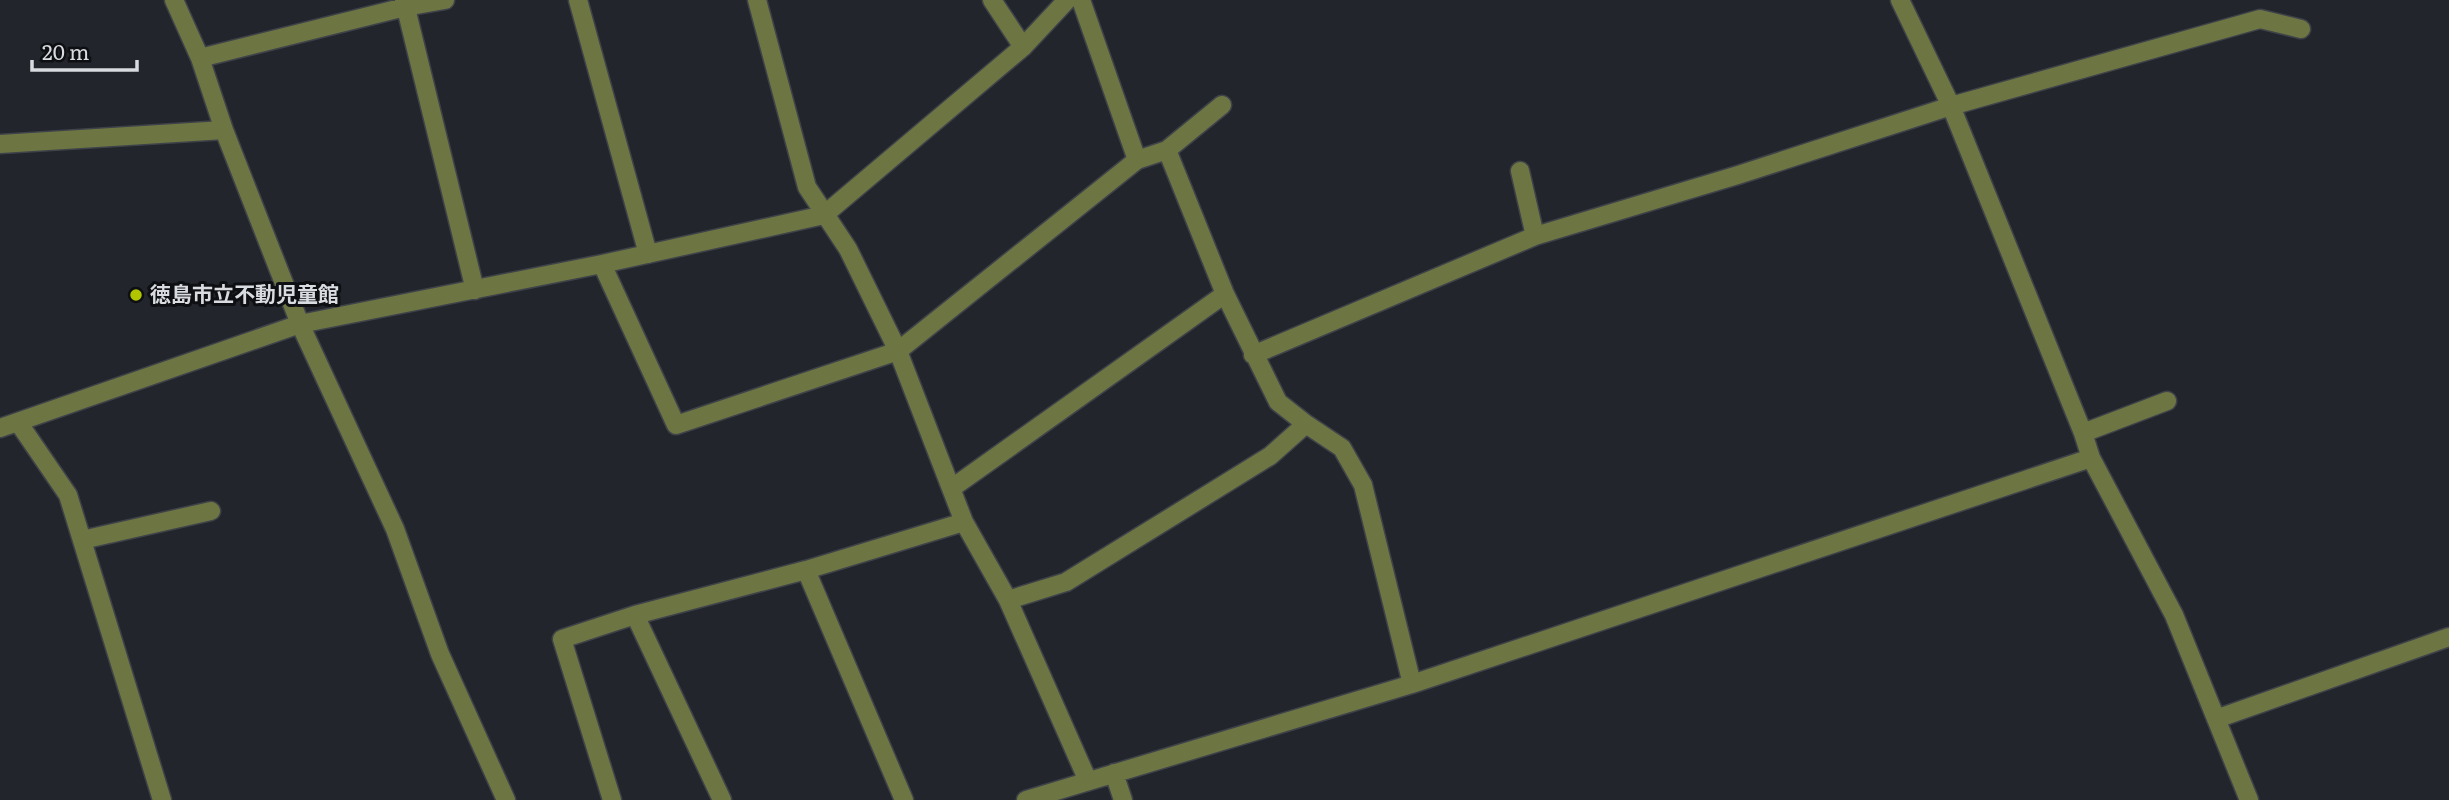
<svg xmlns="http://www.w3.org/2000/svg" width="2449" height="800" viewBox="0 0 2449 800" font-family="Literata,'Noto Sans JP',serif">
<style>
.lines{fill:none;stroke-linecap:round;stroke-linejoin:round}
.minor-casing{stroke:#3f4349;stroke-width:21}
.minor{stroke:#6d7643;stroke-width:18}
.poi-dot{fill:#b1c500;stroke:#0d0f12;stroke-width:2.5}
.labels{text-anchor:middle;stroke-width:6;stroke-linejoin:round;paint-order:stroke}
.poi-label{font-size:21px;font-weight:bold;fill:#d8dbdf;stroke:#0d0f12;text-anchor:start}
</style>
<rect width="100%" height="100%" fill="#22262c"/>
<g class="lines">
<defs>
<path id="minor" d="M174,0L200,58L224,130L300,324L395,529L440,654L506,800
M404,0L475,290
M578,0L648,254
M757,0L807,187L848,249L898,351L964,522L1008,600L1088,781
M992,0L1023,47
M1081,0L1137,160
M1900,0L1951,106L2083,433L2091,458L2174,615L2249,800
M200,58L405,7L445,0
M0,144L224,130
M1167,150L1225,294L1278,402L1306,424L1342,448L1363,485L1412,684
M1520,171L1535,236
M602,264L676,425L898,351L1137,160L1167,150L1222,105
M1253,355L1535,236L1738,175L1951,106L2260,19L2301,29
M18,422L68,495L162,800
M0,428L300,324L602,264L824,215L1023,47L1067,0
M2083,433L2167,401
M952,488L1225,294
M82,540L211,511
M806,570L904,800
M1008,600L1066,582L1270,456L1306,424
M635,615L722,800
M2216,719L2449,637
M1114,773L1123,800
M612,800L562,639L635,615L806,570L964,522
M1026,800L1412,684L2091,458"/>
</defs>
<!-- minor casing -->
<use href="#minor" class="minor-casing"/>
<!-- minor -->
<use href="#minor" class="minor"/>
</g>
<!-- markers -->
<circle class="poi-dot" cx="136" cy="295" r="7"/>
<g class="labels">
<!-- poi labels -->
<g class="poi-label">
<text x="150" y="302">徳島市立不動児童館</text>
</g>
</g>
<!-- scale -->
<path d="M32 60v10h105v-10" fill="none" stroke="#d8dbdf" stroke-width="3.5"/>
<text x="42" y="60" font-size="21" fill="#d8dbdf" stroke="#0d0f12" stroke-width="5" paint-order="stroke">20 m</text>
</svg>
